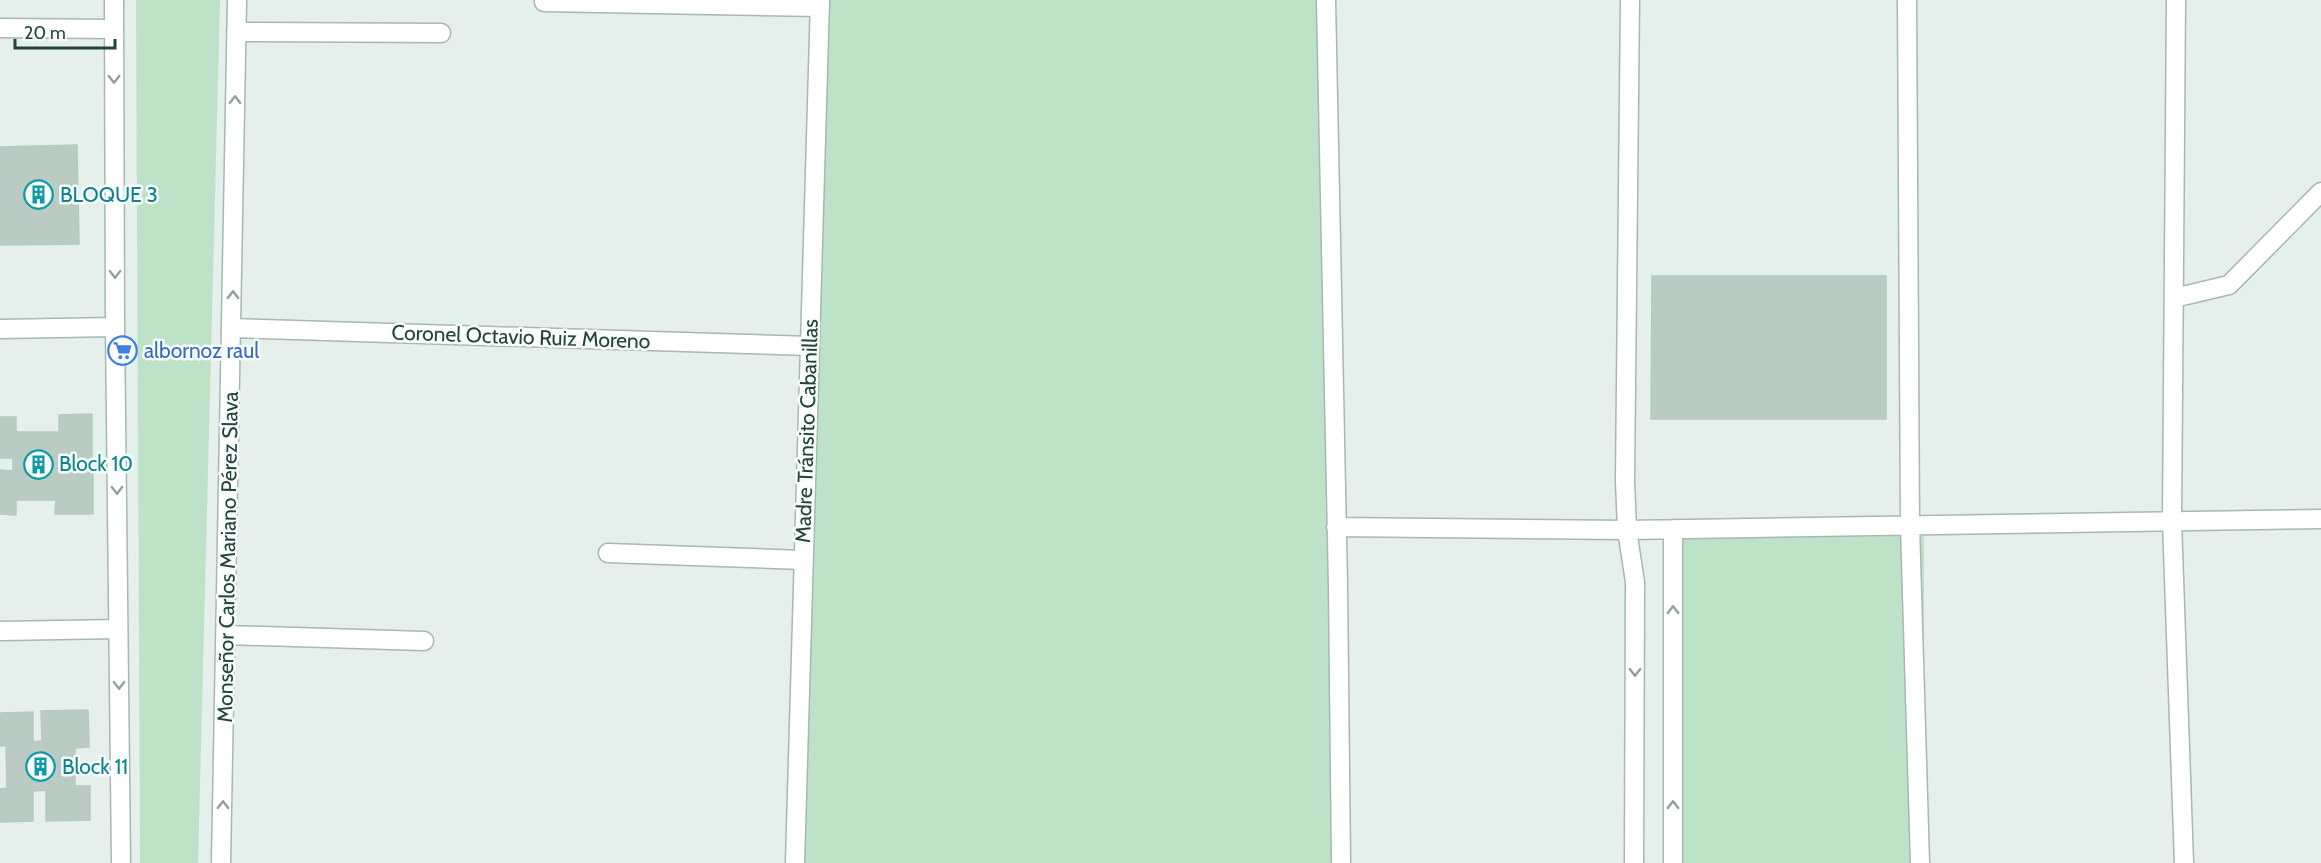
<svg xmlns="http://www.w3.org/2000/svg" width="2321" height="863" viewBox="0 0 2321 863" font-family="Cabin,sans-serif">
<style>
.green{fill:#bde2c8}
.building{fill:#bacbc4;stroke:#b7cac2;stroke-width:1.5}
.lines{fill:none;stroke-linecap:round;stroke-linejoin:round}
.street-casing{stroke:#a7b8b3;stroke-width:21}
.street{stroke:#fff;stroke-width:18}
.oneway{stroke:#90a29d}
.labels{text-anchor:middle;stroke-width:5;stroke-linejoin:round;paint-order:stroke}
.culture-label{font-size:21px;fill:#0d838f;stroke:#f7fbf9;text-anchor:start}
.street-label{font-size:21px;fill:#22443b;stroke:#f7fbf9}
.shop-label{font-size:21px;fill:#366cbe;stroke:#f7fbf9;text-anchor:start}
</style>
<rect width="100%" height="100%" fill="#e5efeb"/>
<!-- green -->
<path class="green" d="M136,0H220L198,863H140Z
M827,0H1325L1338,863H801Z
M1924,525V863H1674V530Z"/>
<!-- building -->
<path class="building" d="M77,145L79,244L0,245V147Z
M1652,276H1886V419H1651Z
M92,414V460L63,459L62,468H93V514H55L56,500H16V515L0,514V470L13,471V458H0V417H16V432H59V415Z
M88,710L89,747L75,748V786H90V820L46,821V790L33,791V821L0,822V789L7,788L6,746H0V713L33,712V742L42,741L41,711Z"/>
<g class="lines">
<defs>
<path id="street" d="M114,0L115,327L121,863
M1326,0L1338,586L1341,863
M1630,0L1625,481L1627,530L1635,582L1634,863
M1907,0L1910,525L1920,863
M2176,0L2172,521L2184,863
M544,2L820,7
M0,28L114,29
M236,32L441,33
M2174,298L2229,285L2321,192
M232,328L810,346
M0,329L115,327
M1336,527L1627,530L2321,519
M1673,529V863
M608,553L803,560
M0,631L118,629
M227,635L424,641
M221,863L237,0
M795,863L820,0"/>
</defs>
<!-- street casing -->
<use href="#street" class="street-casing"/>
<!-- street -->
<use href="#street" class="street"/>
</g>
<!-- one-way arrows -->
<defs><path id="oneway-chevron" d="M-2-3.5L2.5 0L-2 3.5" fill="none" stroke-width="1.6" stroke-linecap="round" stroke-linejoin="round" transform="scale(1.5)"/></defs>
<g class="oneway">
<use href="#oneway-chevron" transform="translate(114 79) rotate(90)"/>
<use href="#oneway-chevron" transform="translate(235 100) rotate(-89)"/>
<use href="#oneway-chevron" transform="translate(115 274) rotate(90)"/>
<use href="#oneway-chevron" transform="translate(233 295) rotate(-89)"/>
<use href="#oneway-chevron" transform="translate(117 490) rotate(89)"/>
<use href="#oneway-chevron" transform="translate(1673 610) rotate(-90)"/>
<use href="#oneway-chevron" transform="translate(1635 672) rotate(90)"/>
<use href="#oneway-chevron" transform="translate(119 685) rotate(89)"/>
<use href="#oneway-chevron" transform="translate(223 805) rotate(-89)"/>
<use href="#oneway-chevron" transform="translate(1673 805) rotate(-90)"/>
</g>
<!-- icons -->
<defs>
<symbol id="building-ring" viewBox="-11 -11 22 22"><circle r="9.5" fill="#f7fbf9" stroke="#0f9aa8" stroke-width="1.5"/><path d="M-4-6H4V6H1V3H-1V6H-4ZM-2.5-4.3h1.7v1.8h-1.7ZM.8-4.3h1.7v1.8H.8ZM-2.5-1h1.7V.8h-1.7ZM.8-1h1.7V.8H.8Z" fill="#0f9aa8"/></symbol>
<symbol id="supermarket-ring" viewBox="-11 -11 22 22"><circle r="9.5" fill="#f7fbf9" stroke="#3f7fe0" stroke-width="1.5"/><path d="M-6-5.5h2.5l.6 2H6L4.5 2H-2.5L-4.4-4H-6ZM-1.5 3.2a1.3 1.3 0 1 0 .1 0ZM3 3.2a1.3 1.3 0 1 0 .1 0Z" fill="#3f7fe0"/></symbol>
</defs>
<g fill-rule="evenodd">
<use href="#building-ring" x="22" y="178" width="33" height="33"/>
<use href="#supermarket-ring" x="106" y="334" width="33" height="33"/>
<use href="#building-ring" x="22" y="448" width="33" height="33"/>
<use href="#building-ring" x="24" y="750" width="33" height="33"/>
</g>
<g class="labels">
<!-- culture labels -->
<g class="culture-label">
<text x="60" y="202">BLOQUE 3</text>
<text x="59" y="471">Block 10</text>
<text x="62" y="774">Block 11</text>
</g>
<!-- street labels -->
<g class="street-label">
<text transform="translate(521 337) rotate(2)" y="7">Coronel Octavio Ruiz Moreno</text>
<text transform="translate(807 431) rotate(-88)" y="7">Madre Tránsito Cabanillas</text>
<text transform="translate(228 557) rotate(-89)" y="7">Monseñor Carlos Mariano Pérez Slava</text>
</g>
<!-- shop labels -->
<g class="shop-label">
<text x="144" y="358">albornoz raul</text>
</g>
</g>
<!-- scale -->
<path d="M15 39v9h100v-9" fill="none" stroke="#22443b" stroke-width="3"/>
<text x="24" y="39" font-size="18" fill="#22443b" stroke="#f7fbf9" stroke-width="4.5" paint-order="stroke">20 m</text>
</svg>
